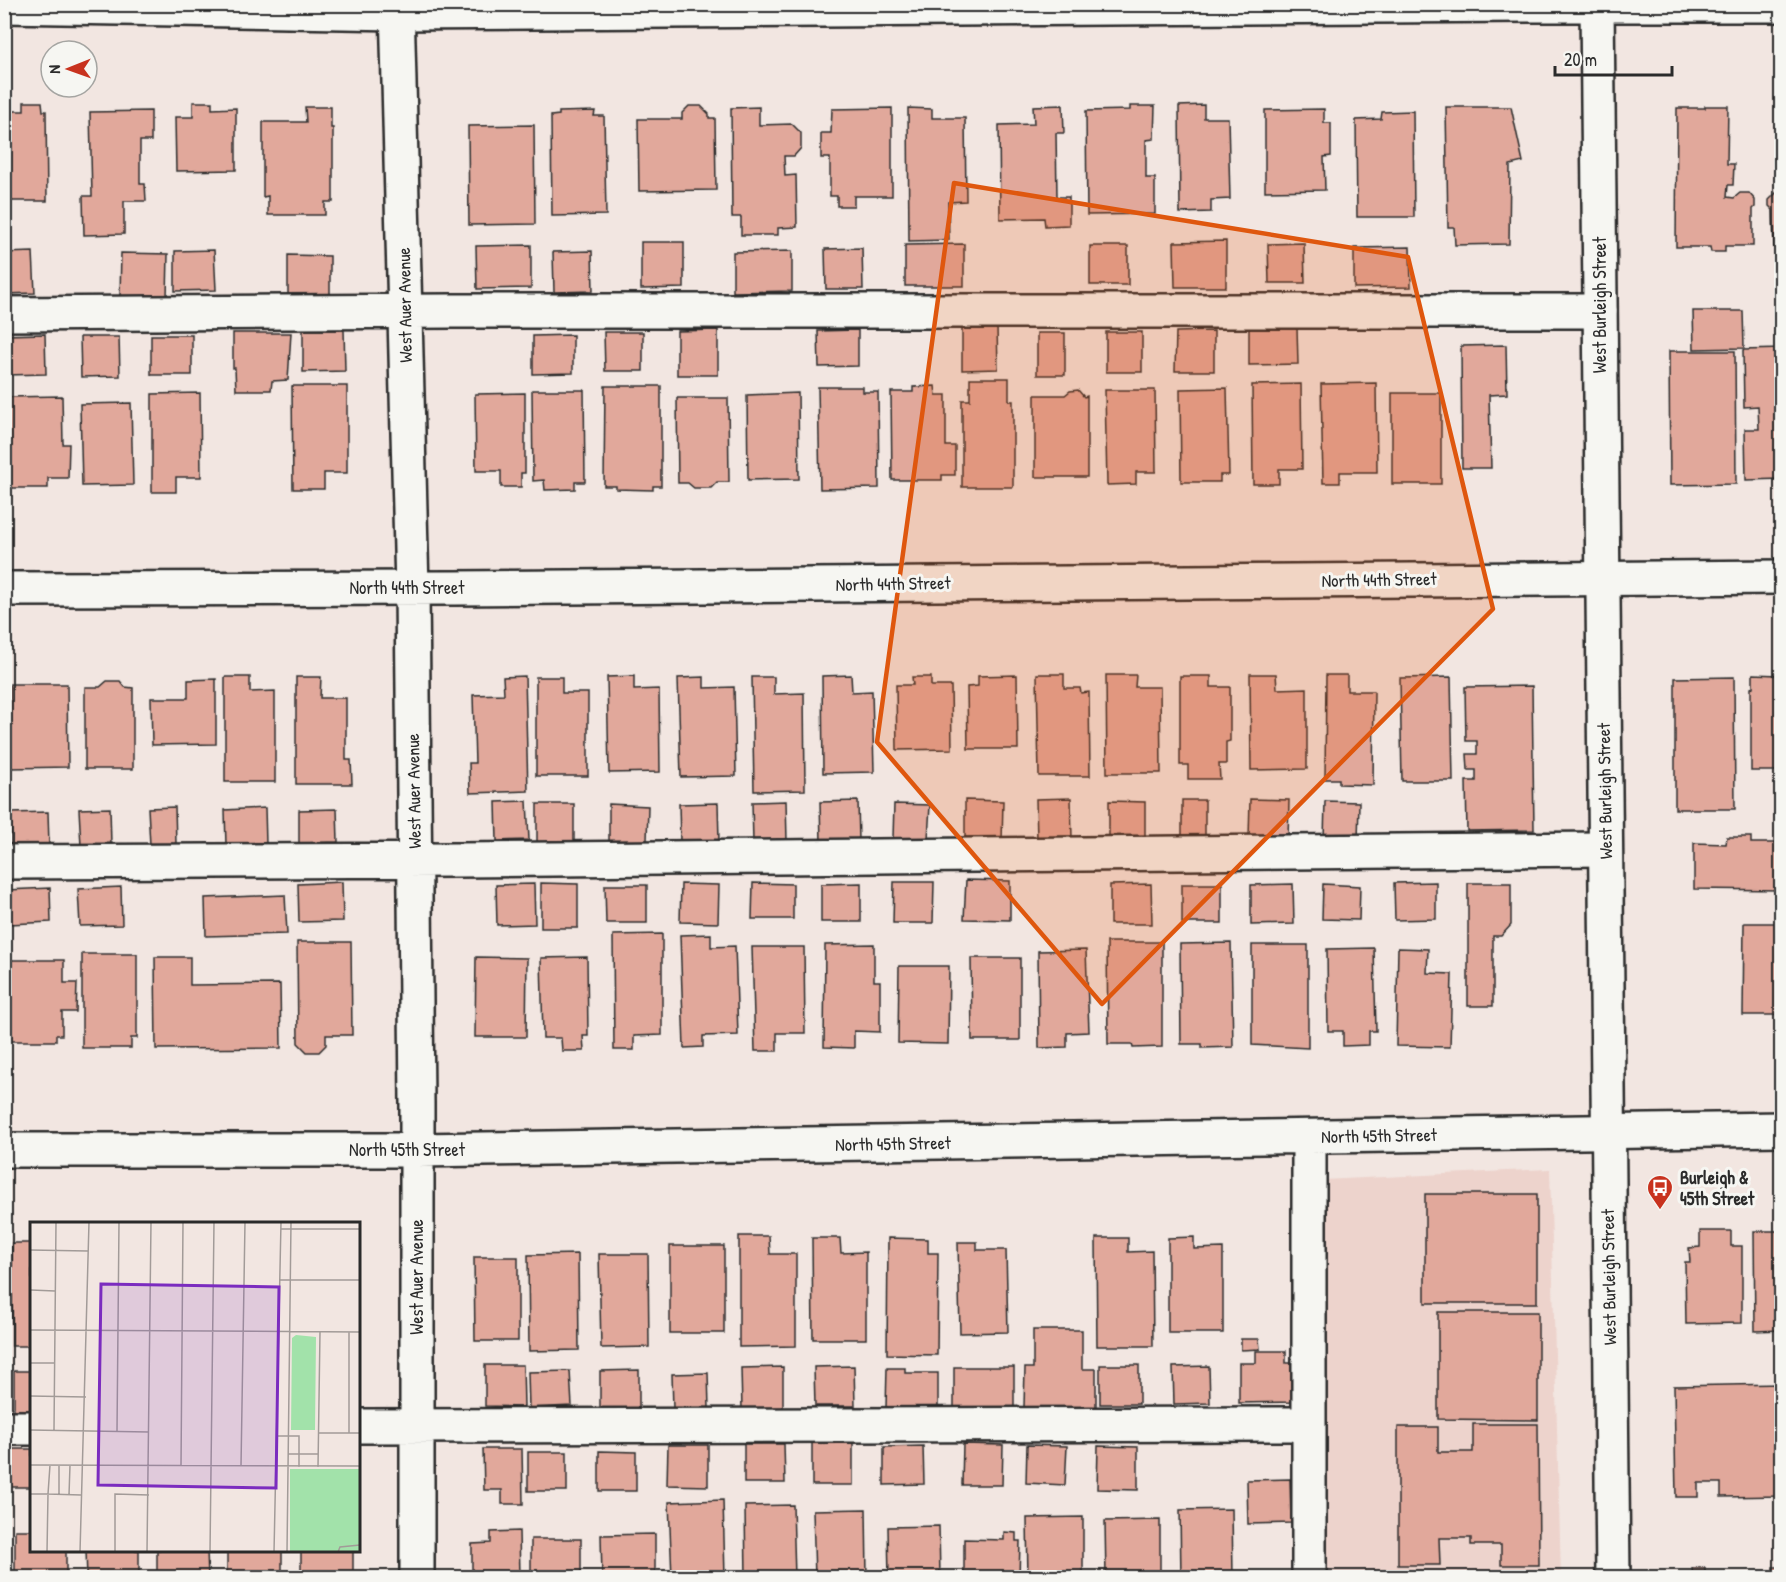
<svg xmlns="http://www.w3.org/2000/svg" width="1786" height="1582" viewBox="0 0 1786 1582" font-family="'Patrick Hand',sans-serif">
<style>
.built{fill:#edd3cc}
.building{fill:#e1a89b;stroke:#2b2b2b;stroke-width:1.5}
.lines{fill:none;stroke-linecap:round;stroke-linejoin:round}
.minor-casing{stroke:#2b2b2b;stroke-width:38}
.major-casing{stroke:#2b2b2b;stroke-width:38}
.minor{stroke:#f6f6f2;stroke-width:33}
.major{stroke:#f6f6f2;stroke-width:33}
.marked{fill:#df570e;fill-opacity:0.2;stroke:#df570e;stroke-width:4.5;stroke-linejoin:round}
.labels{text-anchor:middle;stroke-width:6;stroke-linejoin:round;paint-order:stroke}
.street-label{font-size:18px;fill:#2b2b2b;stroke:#f6f6f2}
.poi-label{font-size:18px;font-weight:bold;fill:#2b2b2b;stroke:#f6f6f2;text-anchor:start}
.inset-road{fill:none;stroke:#a29b98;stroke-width:1.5}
.view{fill:#7b2cbf;fill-opacity:0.15;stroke:#7b2cbf;stroke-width:3}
.inset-edge{fill:none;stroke:#2b2b2b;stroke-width:3}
</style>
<rect width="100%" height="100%" fill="#f2e6e1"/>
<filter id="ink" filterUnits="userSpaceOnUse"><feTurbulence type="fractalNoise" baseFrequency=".0167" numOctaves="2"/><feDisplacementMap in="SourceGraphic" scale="12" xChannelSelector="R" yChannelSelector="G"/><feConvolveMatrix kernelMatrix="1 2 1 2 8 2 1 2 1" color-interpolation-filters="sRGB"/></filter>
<g filter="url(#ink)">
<!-- built -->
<path class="built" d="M1550,1169L1561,1577H1308L1302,1181Z"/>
<!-- building -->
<path class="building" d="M24,102H42L43,111H46L47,201H4V111H24Z
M193,102H212V109L236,108V170L176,171L175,117H193Z
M1063,105L1064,133H1056L1057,197H1069V225L1045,226L1044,218L1000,219L999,125L1034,124L1033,106Z
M1204,105V118H1228L1230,199L1211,200V212L1180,213L1179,106Z
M689,106H701L709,114V118H715L716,190L639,191L638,119H682V113Z
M1130,106H1155L1154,139L1146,140V178H1155V214L1087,215L1086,111L1130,110Z
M1705,106H1728L1727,164H1734L1733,185H1728L1727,197L1734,198L1740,193H1749L1755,200V207L1753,209V246H1725V252H1711L1710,247H1676L1677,108H1705Z
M305,107H331V128H333V202H325V215H268V196L263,197V122H306Z
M759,107V125L792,124L801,133V148L794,156H784L785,176L796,175L797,227L778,228V235H741V217H732L731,108Z
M1446,107H1511L1523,162L1510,165L1509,244L1455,245L1454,227H1448Z
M892,108V196H854V206H837V196H830V158H821V133H831L832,109Z
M908,108L932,109V118H965L966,201L948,202L949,240L909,241Z
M1324,109V123H1331V156L1324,157L1325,190L1265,191V110Z
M151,111V141H140V184H145L146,201H124V234L84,235L83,196H92L90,112Z
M595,111L594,116H604L606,215L552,216L551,116L559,115V112Z
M1413,111L1414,217H1357L1356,120L1381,119L1382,112Z
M534,125L535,224L469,225L468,126Z
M1777,192H1782V246L1774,247L1773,210L1769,206V200Z
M1226,241V287H1175L1174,242Z
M641,242H684V288L641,289Z
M1304,243L1305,283H1269L1268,244Z
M964,244V286H905V245Z
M531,245V288L477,289L476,246Z
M1090,246H1128V285H1090Z
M1410,247L1411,287L1354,288V248Z
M862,248L863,289H826L825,249Z
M214,250L216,290L175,291V251Z
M592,251L593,291L554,292L553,252Z
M792,251V291L733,292V252Z
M33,252L35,293L4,294V253Z
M121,253L168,254L167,297L120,296Z
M288,255L330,256V298H288Z
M1693,311H1743L1744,348L1694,349Z
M997,327L998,369L962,370V328Z
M1249,328H1297L1298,364L1249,365Z
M303,330H344L345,371L303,372Z
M718,330V375H677V331Z
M858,330V366L819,367L818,331Z
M1214,331V371H1175L1176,332Z
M604,332H643V371H605Z
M1106,332H1142V372H1106Z
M233,333H291L288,380L272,381L271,390H236L235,368H233Z
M1037,333H1065V375H1037Z
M45,334L46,374L6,375L5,335Z
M151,335H192V375H151Z
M573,335V373L533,374V336Z
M80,337H119L120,376L81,377Z
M1506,345L1507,394L1489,395L1491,468H1462L1461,346Z
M1782,349V479L1746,480L1745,429H1759L1758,406L1744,407L1743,350Z
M1669,351H1735L1736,484L1670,485Z
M970,378H1009V401H1013V487H962V400H970Z
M1376,383L1377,472H1340V483H1323L1321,384Z
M1301,384L1302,469H1279V484H1253L1252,385Z
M292,386H347V473H324V489H293Z
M605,386H661V486H653V490L616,489V486H604Z
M935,386L936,395H946V446H955V475H942V480H892L891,392H913V387Z
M818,387H863V392H878L879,488L820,489Z
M1227,388L1229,475H1220V482H1181L1180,389Z
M532,390H584L585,482H575V489L545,490L544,480L533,481Z
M1078,390L1084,397L1087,396V477H1035V395H1065L1070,391Z
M1105,390H1155L1156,472H1136V484L1107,485Z
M200,393L201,477H176V492H152V394Z
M525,393V473H521V487H501V471H476L475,394Z
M798,393L799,479L748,480L747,395Z
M1392,393H1441V484H1392Z
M62,396L63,444H69L68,478H48V488H10L8,397Z
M677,398H728L729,482H717L711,488H694L688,483H678Z
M131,403L133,485L82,486L80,404Z
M1037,674H1064V688H1080L1081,693L1089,692L1090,776H1039Z
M1250,674H1276L1277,689L1307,688V769L1251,770Z
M1753,674L1778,675L1779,685H1782V771H1751V688L1753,687Z
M851,675L852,692L872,691L874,772L823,773L822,676Z
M1017,675L1018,749H968L967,687L978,686V676Z
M1106,675H1136L1135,687H1160L1161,773H1107Z
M1326,675H1347V691H1374L1373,785L1339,784V779H1325Z
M525,676L528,791L470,793L469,763H475L473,695L504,694L503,677Z
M634,676V690L659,689L660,772L609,773L607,677Z
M1180,676H1211V687H1230V741L1226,742V764H1219L1220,779H1188V765H1180Z
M225,677H250V692L275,691V782H225Z
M296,677H321L320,698H346V760H351L352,784H296Z
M536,677H562V693H588V776H536Z
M704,677V688L734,687L736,776L681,777L678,678Z
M752,677H774V694L804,693L805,790L754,791Z
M912,677H931V686H951L952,749L897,750L896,685H913Z
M1451,677L1453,781H1402L1400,678Z
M1734,677L1735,809H1675V678Z
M216,679V744L152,745L151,698H188V680Z
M107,681H120L125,687L133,688V769H85V687H100Z
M10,684H67L68,767L10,768Z
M1532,686L1534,830L1467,831L1466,781H1476V770H1468L1467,754H1477V741H1466L1465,687Z
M1071,798L1072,839L1037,840L1036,799Z
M1250,799L1289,800L1288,839L1249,838Z
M965,800L1003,801L1002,841H965Z
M1182,800H1205V839H1182Z
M527,801L529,840L497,841L496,802Z
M786,801L787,841L753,842L752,802Z
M858,801L859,841L821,842L820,802Z
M1109,801L1145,802V840L1109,839Z
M1325,801L1359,802L1358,841L1324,840Z
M718,803L719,841L680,842L679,804Z
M537,804H574V843H537Z
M609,804L648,806L647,841H609Z
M894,804L930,805L928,839L893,838Z
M175,807L176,844L150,845L148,808Z
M110,808L111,845L81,846L79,809Z
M265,808L266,844L226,845L225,810Z
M337,809L338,842L299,843V810Z
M48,812L49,845L11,847V813Z
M1727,837H1751V843H1782V890L1694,889V843L1726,844Z
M966,880L1010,881V920L964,919Z
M342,882L343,921L299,922L298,884Z
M894,882H934L933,923H893Z
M1436,882V919L1395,920L1394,883Z
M541,883L578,884V928H541Z
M753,883L793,884V919H752Z
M861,883V922H821V884Z
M1468,883H1511V925L1501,936H1493V1006H1468Z
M534,884L535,924L497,925L496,885Z
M681,884L719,885L718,923L680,922Z
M1151,884L1152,924H1110V885Z
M1182,884H1222V923H1182Z
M1293,884L1294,924L1251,925V885Z
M1323,884L1360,886L1359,920L1322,919Z
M605,885H647V923H606Z
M121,887L122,925L80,926L78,889Z
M50,888L51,922L9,924L7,890Z
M285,895L287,934L206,936L205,898Z
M1744,923H1782V1004H1779V1015H1743Z
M662,934V1035L634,1036V1050H614L613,935Z
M711,934V947L735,946L738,1035L703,1036V1047L684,1048L680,935Z
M297,942H351L352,1035H326V1045L319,1052H307L298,1043Z
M1107,942H1162V1047L1133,1048L1132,1044H1108Z
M1231,943L1233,1047L1202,1048V1044H1181L1180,944Z
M874,944V981H880V1032L854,1031V1048L824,1047L825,945Z
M1252,945H1308V1048L1252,1045Z
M752,947H804L805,1033H777V1051H755Z
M1374,948L1376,1031H1369V1045L1343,1046V1031H1328L1327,949Z
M1398,948L1428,949L1427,973L1452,974L1450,1047L1396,1046Z
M1086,950L1089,1032L1067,1033V1047L1039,1048L1038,951Z
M82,954H137V1038H131V1048H82Z
M155,957H190V985L280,984L281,1048L156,1049Z
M476,957L527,958L526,1037H475Z
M587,957L588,1036H583L584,1051H562L561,1038H543L541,958Z
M971,958H1020V1040H972Z
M11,960H64V983H77L76,1012H62V1035H56V1041H11Z
M899,966H949L948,1044L898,1043Z
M1425,1194H1537V1303H1425Z
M1700,1231H1731V1246H1742V1323L1686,1324L1685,1262H1690L1689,1248L1700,1247Z
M1754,1231H1782V1330L1755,1331Z
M739,1236H769L770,1254H796V1346L739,1347Z
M1194,1237V1249L1223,1248V1333H1168V1238Z
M812,1238H840L841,1253L866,1252V1339H813Z
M888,1238L928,1239V1253H938L937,1355L887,1354Z
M1096,1238H1128V1252L1152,1251L1153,1346H1097Z
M958,1242H977V1250H1006L1008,1332L960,1333Z
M12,1243H32V1346H12Z
M670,1246H724V1333H670Z
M578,1254L579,1350L529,1351L528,1255Z
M599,1254H648L649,1347L601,1348Z
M474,1257H518V1341H475Z
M1438,1312H1538V1420L1438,1419Z
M1033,1330H1082V1369H1096V1407H1024L1025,1368H1033Z
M1241,1339H1259L1260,1349L1241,1350Z
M1256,1351H1286V1363H1297L1298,1402L1239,1403V1363H1256Z
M485,1365H523L524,1407L485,1406Z
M1100,1365H1139V1404H1100Z
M854,1366L855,1406H815L814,1367Z
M1209,1366L1210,1403L1174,1404L1173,1367Z
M783,1367V1408L742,1410L741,1368Z
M954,1367H1014V1408H954Z
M887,1368H905V1373H938V1408H886Z
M639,1370V1408L600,1409V1371Z
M14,1371H32V1412L14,1413Z
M570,1371L572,1406L529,1408L528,1372Z
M708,1373L709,1408L673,1409L672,1374Z
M1782,1384V1496L1721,1497V1483H1698V1497H1676L1674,1386Z
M1473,1424H1538L1539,1565H1501V1545H1471V1538H1439L1440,1565H1398V1427H1438V1452H1473Z
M812,1443H853V1485H812Z
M744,1444H784L785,1483H744Z
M963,1444L1003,1445L1002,1485H962Z
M668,1445H708V1486L667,1485Z
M1027,1445L1067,1446L1065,1485L1026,1483Z
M923,1446L924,1484L884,1485V1447Z
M1098,1446L1138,1447V1490L1097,1489Z
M11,1449H32V1487H11Z
M483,1449H522L523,1504H502V1490H484Z
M599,1451L636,1452V1491H599Z
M528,1452H567V1491H528Z
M1290,1479L1291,1523L1248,1524L1247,1480Z
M723,1500L725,1578H672L669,1502Z
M793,1505L795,1578H746L745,1506Z
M866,1509L867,1578H815L813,1510Z
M1232,1509L1233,1578H1181L1180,1510Z
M1083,1517V1578H1028L1027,1518Z
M1160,1520V1578H1106L1105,1521Z
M939,1526L940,1578H889L888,1527Z
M15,1530H32V1550H66V1578H15Z
M519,1531L520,1578H472V1544L491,1543V1532Z
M1004,1532L1016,1533V1541H1020L1019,1578H964V1539L1004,1540Z
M655,1534V1578H602L601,1535Z
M531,1539H581V1578H531Z
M86,1550H139V1578H87Z
M157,1550H207L208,1578H157Z
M227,1550H282V1578H227Z
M301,1550H353V1578H301Z
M1773,1567H1782V1578H1753L1773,1577Z
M1692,1568H1705V1578H1684L1693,1577Z"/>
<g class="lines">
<defs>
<path id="minor" d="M397,4L412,589L417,1103V1578
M4,314L452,311H1600
M4,589L455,588L1782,577
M4,862L457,860L1605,849
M4,1150H417L1782,1129
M358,1426L1308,1424
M4,1428H32
M1309,1578V1138"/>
<path id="major" d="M1597,4L1613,1578
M4,6L397,13L1528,5H1782"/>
</defs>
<!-- minor casing -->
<use href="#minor" class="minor-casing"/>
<!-- major casing -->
<use href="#major" class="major-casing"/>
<!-- minor -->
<use href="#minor" class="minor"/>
<!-- major -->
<use href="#major" class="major"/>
</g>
</g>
<!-- marked area -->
<path class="marked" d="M954,183L1408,257L1493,609L1102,1004L877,742Z"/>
<!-- icons -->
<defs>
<symbol id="bus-pin" viewBox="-11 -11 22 30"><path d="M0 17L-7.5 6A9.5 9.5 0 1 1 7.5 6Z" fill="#c8321e" stroke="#f6f6f2"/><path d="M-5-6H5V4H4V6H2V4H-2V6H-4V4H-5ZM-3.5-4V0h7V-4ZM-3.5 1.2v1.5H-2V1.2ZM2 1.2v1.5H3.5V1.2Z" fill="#fff"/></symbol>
</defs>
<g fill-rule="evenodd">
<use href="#bus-pin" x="1645" y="1173" width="30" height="40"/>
</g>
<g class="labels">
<!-- street labels -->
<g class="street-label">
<text transform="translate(405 305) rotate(-91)" y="6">West Auer Avenue</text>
<text transform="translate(1600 305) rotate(-90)" y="6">West Burleigh Street</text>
<text transform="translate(1379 580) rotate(-1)" y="6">North 44th Street</text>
<text transform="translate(893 584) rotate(-1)" y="6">North 44th Street</text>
<text x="407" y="594">North 44th Street</text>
<text transform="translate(414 791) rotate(-91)" y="6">West Auer Avenue</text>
<text transform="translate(1605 791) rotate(-91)" y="6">West Burleigh Street</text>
<text transform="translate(1379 1136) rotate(-1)" y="6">North 45th Street</text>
<text transform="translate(893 1144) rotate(-1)" y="6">North 45th Street</text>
<text x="407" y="1156">North 45th Street</text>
<text transform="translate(417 1277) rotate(-90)" y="6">West Auer Avenue</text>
<text transform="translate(1609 1277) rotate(-91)" y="6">West Burleigh Street</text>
</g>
<!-- poi labels -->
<g class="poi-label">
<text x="1680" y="1184">Burleigh &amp;<tspan x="1680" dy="21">45th Street</tspan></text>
</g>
</g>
<!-- overview -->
<g transform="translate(30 1222)">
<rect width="330" height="330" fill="#f2e6e1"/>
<path d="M266,113L286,115L285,208H261L262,116ZM260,247H330V330H260Z" fill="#a2e2aa"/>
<path class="inset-road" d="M251,7H330M0,28L58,29M249,58H330M1,68L25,69M0,108L330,110M319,110V211M0,141H25M0,174L56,175M0,208L119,210M24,208L26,0M87,209L89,0M288,211H330M246,214H269V245M258,232H288M0,243L330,244M20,243L18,272L51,273M151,244L153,0M211,244L215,0M288,245L290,110M0,272H18L17,330M29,273V243M39,273L40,243M50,330L59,0M85,330V272L119,273M117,330L121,0M180,330L184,0M244,330L251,0M257,330L261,0M308,330L310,325L330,323"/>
<path class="view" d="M71,62L249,65L246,266L68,263Z"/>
<rect width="330" height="330" class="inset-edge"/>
</g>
<!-- margin -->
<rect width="1786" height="1582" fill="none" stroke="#f6f6f2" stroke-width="24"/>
<rect x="12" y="12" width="1762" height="1558" fill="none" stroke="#2b2b2b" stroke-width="2" filter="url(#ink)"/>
<!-- north arrow -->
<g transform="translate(69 69) rotate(269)"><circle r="28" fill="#f6f6f2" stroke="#a5a5a2" stroke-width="1.5"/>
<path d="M0-4.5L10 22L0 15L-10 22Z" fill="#c8321e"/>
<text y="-9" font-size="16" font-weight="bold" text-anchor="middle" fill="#2b2b2b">N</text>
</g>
<!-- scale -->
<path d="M1555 66v9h117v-9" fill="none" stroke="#2b2b2b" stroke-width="3"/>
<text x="1564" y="66" font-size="18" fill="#2b2b2b" stroke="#f6f6f2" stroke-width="4.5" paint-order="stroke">20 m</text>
</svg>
